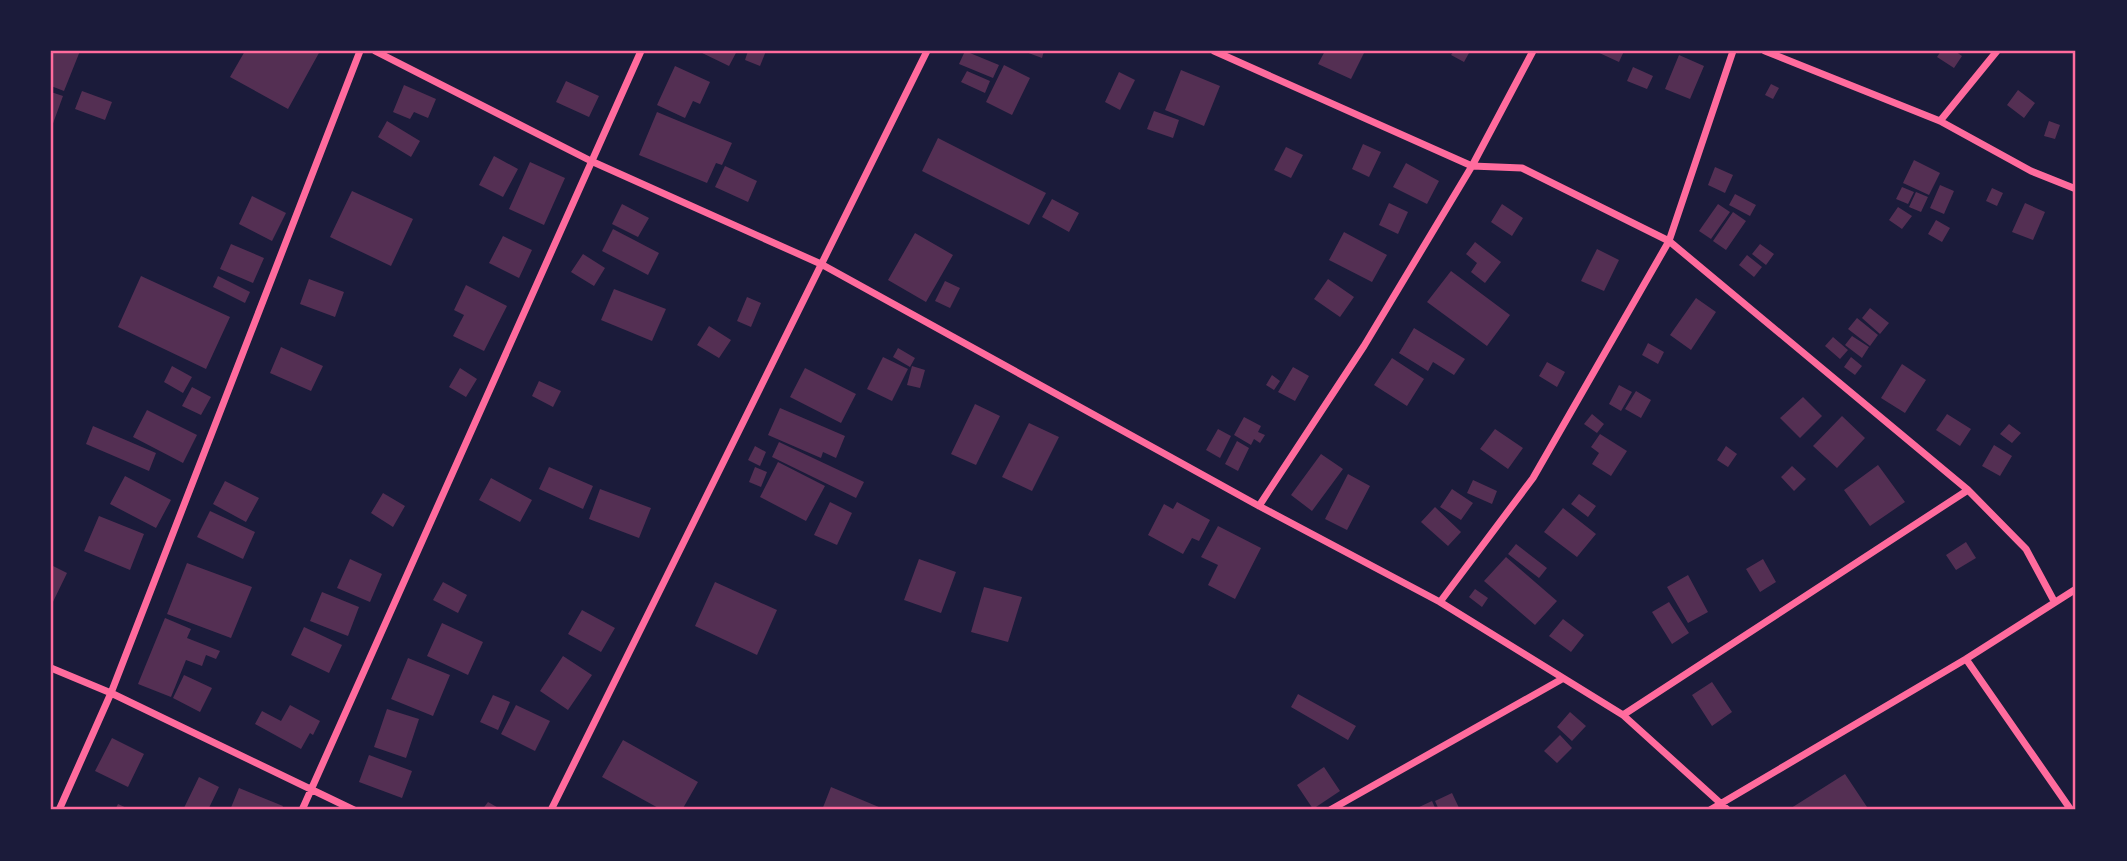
<svg xmlns="http://www.w3.org/2000/svg" width="2127" height="861" viewBox="0 0 2127 861" font-family="Karla,sans-serif">
<style>
.building{fill:#542f53}
.lines{fill:none;stroke-linecap:round;stroke-linejoin:round}
.minor{stroke:#ff6b9d;stroke-width:7}
.neatline{fill:none;stroke:#ff6b9d;stroke-width:2.5}
</style>
<rect width="100%" height="100%" fill="#1b1b3a"/>
<!-- building -->
<path class="building" d="M51,51H80L64,91L51,86Z
M245,51H320L288,109L230,77Z
M698,51H737L729,66Z
M748,51H766L760,66L745,60Z
M965,51L999,65L993,78L959,64Z
M1023,51H1044L1042,58Z
M1325,51H1365L1351,79L1318,64Z
M1454,51H1465L1469,53L1464,62L1451,55Z
M1595,51H1624L1619,62Z
M1941,51H1955L1962,56L1954,68L1937,57Z
M1679,55L1704,66L1690,99L1665,89Z
M1004,65L1030,78L1012,115L986,102Z
M675,66L710,82L700,104L693,101L685,118L657,105Z
M1633,67L1653,76L1647,89L1627,81Z
M1181,70L1220,86L1204,126L1165,110Z
M967,71L990,81L985,93L961,82Z
M1119,72L1135,80L1120,110L1105,102Z
M566,81L599,96L589,117L556,102Z
M1771,84L1779,88L1773,99L1765,95Z
M404,85L436,99L428,118L414,112L410,119L393,112Z
M2018,90L2035,103L2024,118L2007,105Z
M82,91L112,102L105,120L75,109Z
M51,92L63,96L51,129Z
M1154,111L1179,120L1173,138L1147,129Z
M657,112L732,143L722,165L716,163L707,183L639,155Z
M387,121L420,141L411,157L378,137Z
M2049,121L2060,125L2055,139L2044,136Z
M938,138L1046,193L1029,225L922,171Z
M1363,144L1381,152L1369,177L1352,169Z
M1286,147L1303,155L1291,178L1274,170Z
M494,156L518,169L503,197L479,185Z
M1914,160L1940,173L1929,195L1903,183Z
M530,162L565,178L544,225L509,209Z
M1406,163L1439,181L1427,204L1393,187Z
M725,166L757,181L748,202L715,187Z
M1715,167L1733,175L1725,193L1708,185Z
M1940,185L1954,191L1944,214L1930,208Z
M1902,187L1914,192L1908,204L1896,199Z
M1992,188L2003,193L1997,206L1986,201Z
M352,191L413,219L391,266L330,237Z
M1916,192L1928,197L1921,212L1909,207Z
M1735,194L1756,205L1750,216L1729,205Z
M252,196L286,213L272,241L239,224Z
M1052,199L1079,213L1069,232L1042,217Z
M1389,203L1408,212L1398,234L1379,225Z
M2025,203L2045,212L2033,240L2012,232Z
M622,204L649,218L638,237L612,224Z
M1502,204L1523,218L1512,236L1491,222Z
M1718,204L1730,212L1711,239L1699,231Z
M1898,207L1912,216L1902,229L1889,220Z
M1733,212L1746,221L1726,250L1713,241Z
M1936,220L1950,228L1942,242L1928,234Z
M613,229L659,253L648,275L602,251Z
M1344,232L1387,255L1372,282L1329,260Z
M915,233L953,255L926,302L888,280Z
M503,236L532,250L519,278L489,263Z
M1475,242L1501,262L1485,283L1471,272L1477,263L1466,254Z
M231,244L264,258L253,283L220,269Z
M1760,244L1774,254L1766,265L1752,254Z
M1597,249L1619,260L1604,291L1581,281Z
M583,254L605,268L594,286L571,272Z
M1747,255L1762,267L1754,277L1739,265Z
M1451,271L1510,315L1487,346L1427,302Z
M141,276L230,317L206,369L118,327Z
M218,276L250,292L245,303L213,287Z
M309,279L344,292L335,317L300,304Z
M1328,279L1354,297L1340,317L1314,299Z
M945,281L960,288L950,308L935,301Z
M466,285L507,306L484,351L453,336L464,315L454,310Z
M614,289L666,309L652,341L601,320Z
M747,297L761,303L751,327L737,321Z
M1696,298L1716,312L1691,350L1670,335Z
M1870,308L1889,323L1880,334L1862,318Z
M1857,318L1878,335L1870,346L1848,329Z
M709,326L731,340L719,358L697,345Z
M1414,328L1465,359L1454,375L1433,362L1428,371L1399,353Z
M1852,336L1869,347L1862,358L1845,345Z
M1833,337L1848,350L1840,359L1825,346Z
M1648,343L1664,352L1658,364L1642,355Z
M281,347L323,366L311,391L270,373Z
M898,348L915,358L910,367L893,357Z
M883,357L908,369L892,401L867,389Z
M1851,357L1862,366L1855,375L1844,367Z
M1392,358L1424,379L1407,406L1374,385Z
M1547,362L1565,372L1557,387L1539,376Z
M1902,364L1926,380L1905,413L1881,398Z
M172,366L192,377L183,393L164,382Z
M912,366L925,370L920,388L907,385Z
M1293,367L1309,376L1295,401L1278,392Z
M460,368L477,379L466,397L449,387Z
M805,368L856,394L841,423L790,397Z
M1272,375L1280,381L1274,390L1266,385Z
M539,381L561,391L553,407L532,396Z
M1619,385L1632,392L1621,411L1609,404Z
M192,387L211,397L201,415L182,406Z
M1636,391L1651,400L1641,418L1625,409Z
M1803,397L1822,416L1800,438L1780,418Z
M975,404L1000,416L976,465L951,454Z
M780,408L845,436L836,458L823,452L821,458L768,435Z
M147,410L197,435L183,463L133,437Z
M1592,414L1604,424L1597,433L1584,424Z
M1947,414L1971,429L1960,446L1936,430Z
M1842,416L1865,438L1837,468L1813,446Z
M1244,417L1261,426L1258,432L1265,435L1260,443L1254,439L1251,445L1234,435Z
M1029,423L1059,437L1032,491L1002,477Z
M2009,424L2021,433L2012,443L2000,434Z
M93,426L156,453L149,471L86,444Z
M1218,429L1231,436L1220,458L1206,450Z
M1495,429L1523,448L1508,469L1480,449Z
M1600,434L1627,451L1611,476L1592,464L1599,453L1591,447Z
M1237,441L1249,448L1238,471L1225,464Z
M779,442L864,482L856,498L772,457Z
M1994,445L2012,456L2000,476L1982,466Z
M755,446L766,452L760,466L748,460Z
M1726,446L1737,454L1728,467L1717,460Z
M1321,454L1343,469L1312,511L1291,495Z
M778,462L825,486L806,521L760,497Z
M1878,465L1905,502L1870,526L1844,490Z
M1792,466L1806,479L1794,491L1781,477Z
M549,467L593,486L583,509L539,489Z
M755,467L767,472L761,487L749,482Z
M1348,474L1370,486L1347,530L1325,519Z
M125,476L171,500L156,528L110,504Z
M491,478L532,500L520,522L479,500Z
M1473,480L1497,491L1492,504L1467,493Z
M225,481L259,498L246,522L213,504Z
M600,489L651,508L639,538L589,519Z
M1452,489L1473,503L1461,520L1440,507Z
M383,493L405,506L393,527L371,513Z
M1579,494L1596,506L1588,517L1571,504Z
M830,502L852,513L837,545L814,535Z
M1177,502L1210,520L1199,541L1192,538L1183,554L1148,535L1164,504L1173,509Z
M1435,507L1461,532L1448,546L1421,522Z
M1563,508L1596,534L1577,557L1544,532Z
M210,511L255,532L243,559L197,537Z
M99,516L144,534L130,570L84,551Z
M1218,526L1261,548L1235,599L1208,585L1218,565L1201,557Z
M1966,542L1976,558L1956,570L1946,555Z
M1516,544L1547,568L1539,578L1508,554Z
M1506,557L1557,601L1535,625L1484,581Z
M350,559L382,574L370,602L337,588Z
M919,559L956,572L941,613L904,600Z
M1763,559L1776,582L1760,592L1746,569Z
M187,563L252,587L231,638L167,614Z
M51,565L67,573L51,606Z
M1688,575L1708,612L1688,623L1667,587Z
M443,582L467,595L458,613L433,600Z
M715,582L777,610L757,655L695,626Z
M984,587L1022,597L1008,642L971,632Z
M1475,589L1488,598L1482,607L1469,597Z
M322,592L359,607L348,636L310,621Z
M1669,602L1689,633L1672,644L1652,612Z
M582,610L615,628L601,652L568,634Z
M165,618L191,629L187,638L220,651L216,659L206,655L202,666L186,660L171,697L138,684Z
M1563,619L1584,635L1571,652L1549,636Z
M442,623L483,642L468,675L427,656Z
M304,627L342,645L329,673L291,655Z
M563,656L592,675L568,710L540,691Z
M408,658L450,675L433,716L391,699Z
M184,675L212,688L200,712L173,698Z
M1712,682L1732,712L1712,726L1692,695Z
M1298,694L1356,726L1348,740L1291,707Z
M493,695L510,702L498,730L480,722Z
M290,705L320,721L313,735L310,733L301,749L255,724L262,711L281,721Z
M516,705L550,721L535,751L501,734Z
M387,709L419,719L406,758L374,747Z
M1570,712L1586,726L1572,741L1557,727Z
M1560,735L1572,748L1557,763L1544,751Z
M112,738L144,754L128,787L95,771Z
M623,740L698,782L682,810H662L602,777Z
M369,755L412,771L402,798L359,782Z
M1324,767L1340,791L1313,809L1297,785Z
M1845,774L1869,810H1788Z
M199,777L219,787L208,810H183Z
M831,787L886,810H822Z
M239,788L283,806L281,810H230Z
M1452,793L1460,810H1439L1435,801Z
M1432,801L1436,810H1417V808Z
M488,802L502,810H482Z
M118,804L131,810H115Z"/>
<g class="lines">
<!-- minor -->
<path class="minor" d="M375,51L591,161L821,264L1259,506L1440,602L1623,715L1728,810
M1214,51L1472,166L1522,168L1669,241L1733,51
M1765,51L1940,121L2031,171L2076,189
M1940,121L1997,51
M1259,506L1364,346L1472,166L1533,51
M1440,602L1533,478L1669,241L1968,490L2026,549L2054,601
M1966,659L2071,810
M51,668L111,693L354,810
M1623,715L1968,490
M59,810L111,693L360,51
M302,810L641,51
M551,810L927,51
M1330,810L1562,679
M1710,810L1966,659L2076,589"/>
</g>
<!-- border -->
<rect width="2127" height="861" fill="none" stroke="#1b1b3a" stroke-width="105"/>
<rect x="52" y="52" width="2022" height="756" class="neatline"/>
</svg>
